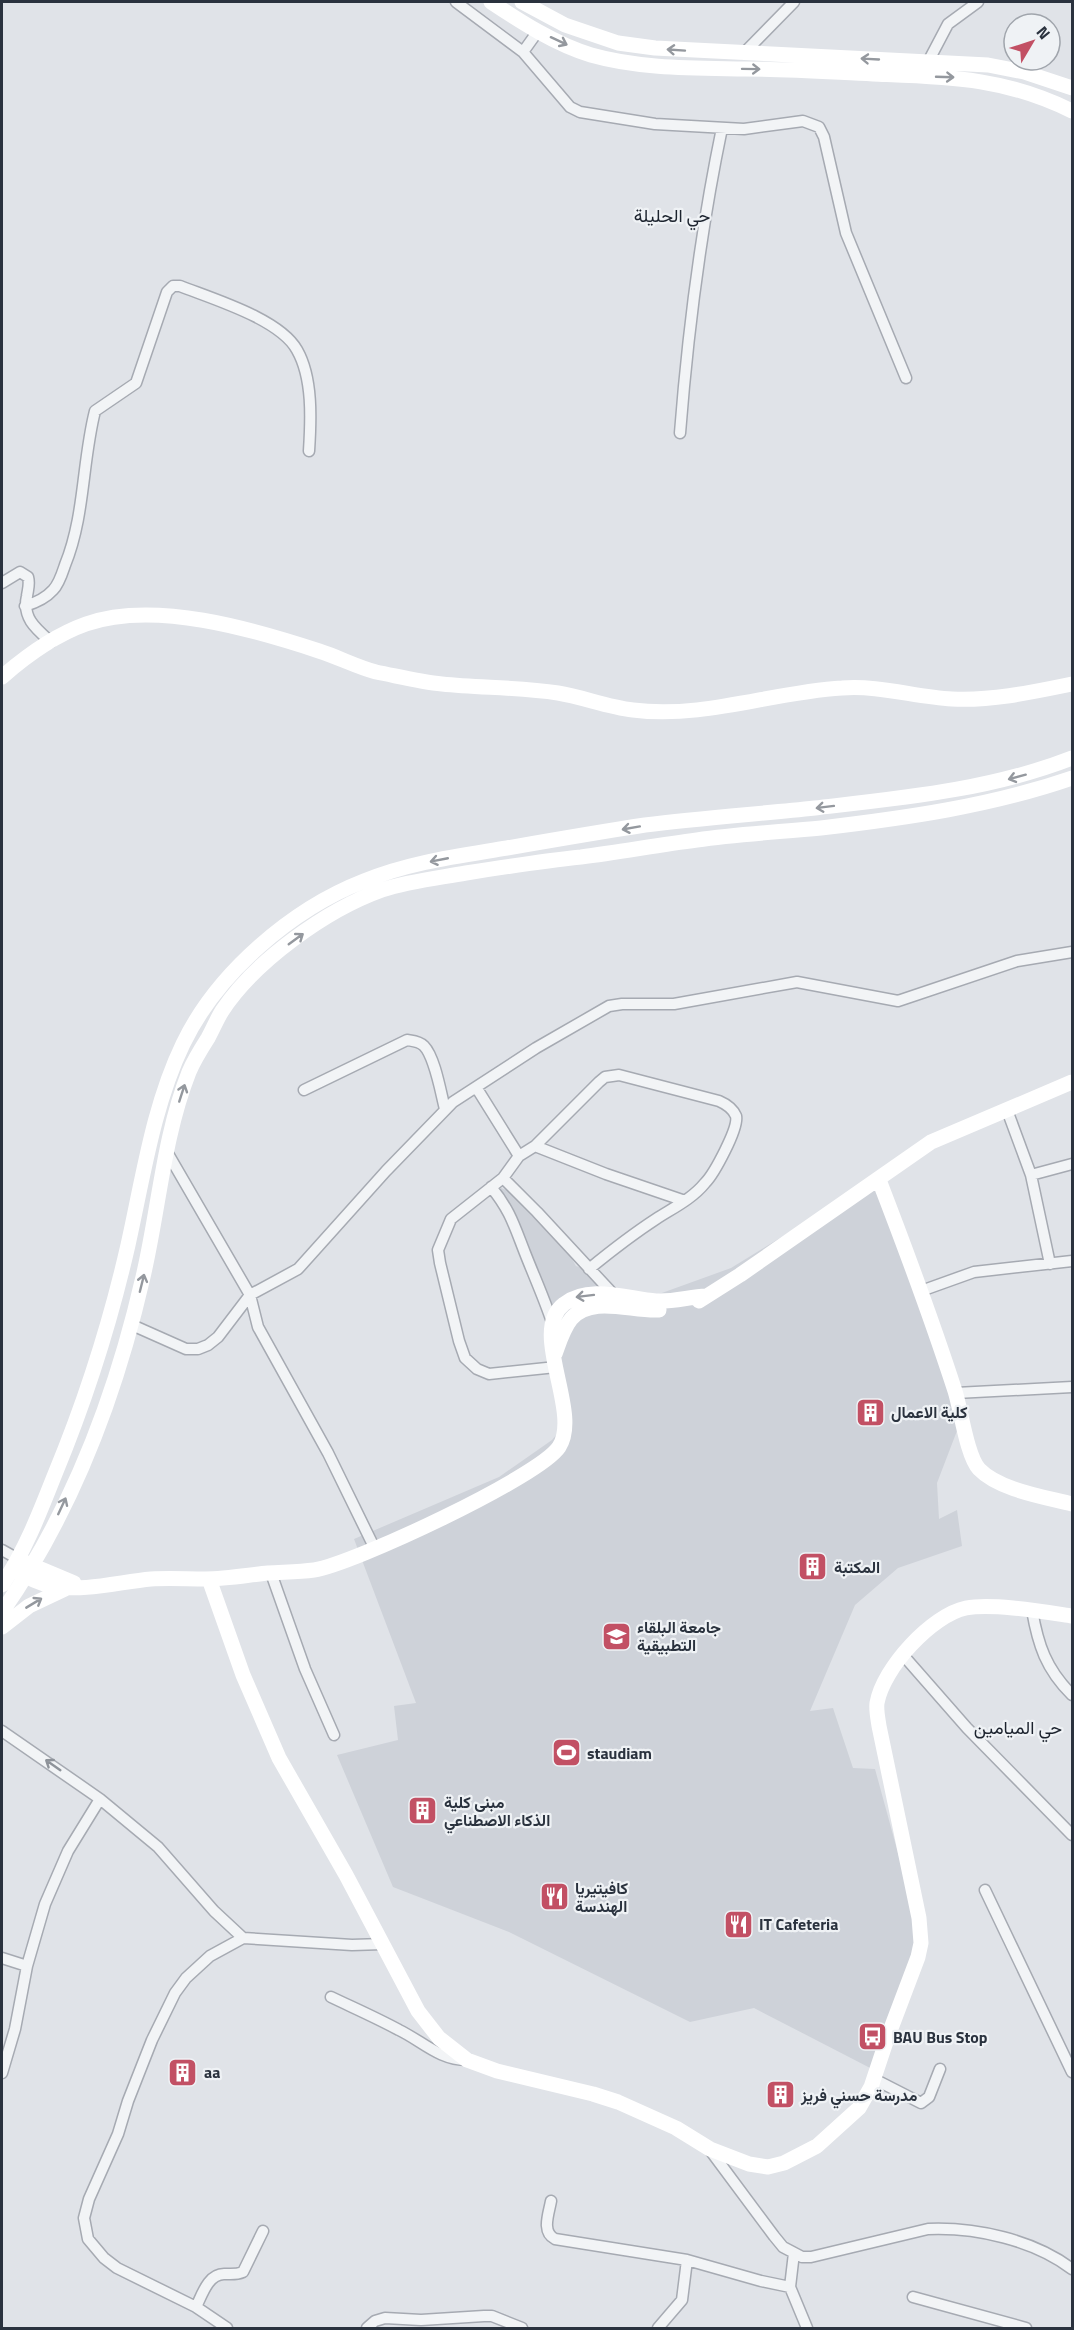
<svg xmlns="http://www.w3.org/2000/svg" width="1074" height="2330" viewBox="0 0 1074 2330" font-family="'Titillium Web',Vazirmatn,sans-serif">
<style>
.built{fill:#ced2d9}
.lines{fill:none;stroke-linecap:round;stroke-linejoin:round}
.street-casing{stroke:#a6aab2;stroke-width:13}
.street{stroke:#f2f4f6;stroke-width:10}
.secondary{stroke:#fff;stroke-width:15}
.oneway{stroke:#94989e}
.oneway2{stroke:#8e939a}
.labels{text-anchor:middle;stroke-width:4.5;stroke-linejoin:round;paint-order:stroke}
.poi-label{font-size:16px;font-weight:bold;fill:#2a323e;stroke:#eff2f5;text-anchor:start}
.neighbourhood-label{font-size:18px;fill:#1c232e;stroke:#eff2f5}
</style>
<rect width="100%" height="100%" fill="#e0e3e8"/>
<!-- built -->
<path class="built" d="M873,1181L910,1262L960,1423L937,1483L939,1519L957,1510L962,1546L898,1568L855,1605L810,1711L833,1708L853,1768L875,1769L922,1941L876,2071L754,2008L690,2022L509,1932L393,1887L337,1755L398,1740L394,1706L416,1703L354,1539L499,1477L552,1440L566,1423L556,1353L542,1307L515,1243L497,1186L522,1197L561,1240L576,1266L588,1270L613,1293L648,1298L731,1268Z"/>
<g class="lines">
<defs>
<path id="street" d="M456,2L523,52L570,107L580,112L655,124L744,129L803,121L819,127L824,137L846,233L906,378
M523,52L538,31
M744,53L794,2
M928,62L948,24L978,2
M680,433C688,330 701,229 722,128
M2,583L20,572L28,577C30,584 28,589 27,596C22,618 36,629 51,642
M25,606C35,603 45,599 53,590C59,584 62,574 65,565C85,516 82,462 95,411L136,383L167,292L173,286H180C213,299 280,319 297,350C313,378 311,420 309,451
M476,1087L519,1156L503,1178L451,1219L438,1250L440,1263L459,1341L465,1358L477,1369L489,1374L556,1367
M304,1090L407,1040C413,1041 419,1041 424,1046C435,1057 441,1094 445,1109
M1007,1110L1031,1175L1050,1264
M535,1146L606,1174L685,1201
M167,1152L250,1295L258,1327L328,1453L375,1549
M519,1156L535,1146L599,1082L605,1077L619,1075L719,1101C726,1104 733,1109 736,1116C739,1128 714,1174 705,1183C692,1199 673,1208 656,1219C633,1234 611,1251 589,1269
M1031,1175L1072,1164
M503,1178L537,1212L614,1295
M491,1187C510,1210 514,1225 525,1253C534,1276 544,1298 552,1322
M921,1291L974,1272L1072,1261
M132,1325L186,1349H198L208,1345L218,1337L250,1295L298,1269L386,1171L453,1102L536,1048L609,1006L622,1004H674L797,982L898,1001L1017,961L1072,952
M956,1393L1072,1387
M2,1550L18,1559
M271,1573L305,1669L334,1735
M1032,1610C1038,1645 1046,1669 1072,1695
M903,1655L967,1728L1072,1835
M2,1731L100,1799L158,1847L214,1911L243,1938L352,1945L383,1944
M985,1890L1072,2072
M2,1958L27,1966
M331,1997C354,2008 377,2018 399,2030C422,2041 439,2060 467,2060
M2,2073L15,2029L27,1966L45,1904L68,1851L100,1799
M874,2079L921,2103L929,2097L940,2069
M710,2150L774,2236L783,2247L802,2257H811L928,2229C976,2227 1034,2240 1072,2269
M551,2201C549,2213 541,2232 555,2239L687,2260
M790,2287L807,2328
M913,2297L1026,2328
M196,2307C202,2295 208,2274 224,2274C232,2274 236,2275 243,2272L263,2231
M227,2328L196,2307L117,2268L104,2258L88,2239L84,2218L89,2199L118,2134L128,2101L152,2040L175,1993L186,1978L210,1956L243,1938
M367,2328L375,2321L385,2318L421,2320L484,2316H492L522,2328
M658,2328L682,2300L687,2260L761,2281L790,2287L794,2253"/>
</defs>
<!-- street casing -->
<use href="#street" class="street-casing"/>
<!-- street -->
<use href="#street" class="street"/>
<!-- secondary -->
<path class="secondary" d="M491,2C521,22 555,44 591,55C640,69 695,68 745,69C788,69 830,72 873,74C948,77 1003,77 1072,111
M522,2L565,25L618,43L655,48L988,65L1024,72L1072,88
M2,677C26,656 55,635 86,624C154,600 252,629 319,651C338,657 357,667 376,672C397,676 420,682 442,684C480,688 519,687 558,693C583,697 607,707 633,710C704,719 772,692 842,688C879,685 915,697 952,699C992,701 1033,692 1072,684
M879,1180C906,1250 932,1320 955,1391C961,1410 967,1456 979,1469C999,1490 1045,1497 1072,1504
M699,1301L740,1275L931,1142L1072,1082
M555,1354C559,1343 563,1329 571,1319C592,1295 632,1312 659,1310
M24,1562L74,1583
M18,1572C29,1578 40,1584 52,1586C84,1592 119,1582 151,1579C169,1578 187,1579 205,1579C226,1579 248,1575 268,1573C283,1572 299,1572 314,1570C353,1564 539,1477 559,1447C582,1412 528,1331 564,1304C589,1284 628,1299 656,1301C673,1302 689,1297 706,1296
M209,1579L243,1675L279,1758L346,1875L418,2011L439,2038L467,2060L497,2071L593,2094L618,2102L676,2128L710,2149L749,2164L768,2167L784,2163L817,2146L859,2108L871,2087L887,2039L918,1957L921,1943L919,1918L879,1726C878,1719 876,1710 877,1703C883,1668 932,1615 966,1608C993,1603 1045,1612 1072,1616
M2,1585C25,1551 40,1512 55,1474C86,1399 110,1324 128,1245C143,1178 153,1106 183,1044C217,973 292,909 364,881C410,862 459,856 507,848C553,840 599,832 645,825C701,818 758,814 815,808C902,798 990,790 1072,758
M2,1612C71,1513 116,1395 143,1277C159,1209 163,1138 189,1072C194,1060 201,1049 208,1038C213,1029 217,1019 222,1011C255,961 326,910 382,890C409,881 438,878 466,873C504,867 543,861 581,857C620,852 658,845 697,840C738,834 780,832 821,828C906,818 991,806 1072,778
M2,1627L29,1606L65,1589"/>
</g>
<!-- one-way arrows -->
<defs><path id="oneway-shaft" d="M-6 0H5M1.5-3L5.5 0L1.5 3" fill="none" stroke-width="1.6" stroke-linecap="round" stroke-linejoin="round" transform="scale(1.5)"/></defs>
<g class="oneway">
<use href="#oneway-shaft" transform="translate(559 41) rotate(25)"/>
<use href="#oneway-shaft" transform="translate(676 50) rotate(-176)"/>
<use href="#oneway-shaft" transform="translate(870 59) rotate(-177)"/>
<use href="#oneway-shaft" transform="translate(751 69) rotate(1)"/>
<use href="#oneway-shaft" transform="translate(945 77) rotate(2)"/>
<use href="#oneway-shaft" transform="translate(1017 777) rotate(165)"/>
<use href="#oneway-shaft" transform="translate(825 807) rotate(173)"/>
<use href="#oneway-shaft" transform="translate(631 828) rotate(170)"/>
<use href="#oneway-shaft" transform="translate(439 860) rotate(169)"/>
<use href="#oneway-shaft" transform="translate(296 939) rotate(-36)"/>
<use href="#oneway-shaft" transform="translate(182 1093) rotate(-72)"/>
<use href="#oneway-shaft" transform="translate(142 1283) rotate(-76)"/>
<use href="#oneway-shaft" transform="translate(585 1296) rotate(173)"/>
<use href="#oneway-shaft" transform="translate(62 1506) rotate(-65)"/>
<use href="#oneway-shaft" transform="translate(34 1603) rotate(-31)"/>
</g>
<use class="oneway2" href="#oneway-shaft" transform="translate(53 1765) rotate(-145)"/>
<!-- icons -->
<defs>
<symbol id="building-square" viewBox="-11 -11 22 22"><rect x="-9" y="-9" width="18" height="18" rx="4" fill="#c25064" stroke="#eff2f5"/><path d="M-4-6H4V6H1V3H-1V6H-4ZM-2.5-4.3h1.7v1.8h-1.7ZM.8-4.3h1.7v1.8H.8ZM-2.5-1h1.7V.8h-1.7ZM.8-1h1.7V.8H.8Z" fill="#fff"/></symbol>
<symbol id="university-square" viewBox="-11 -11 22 22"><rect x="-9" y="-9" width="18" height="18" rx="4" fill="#c25064" stroke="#eff2f5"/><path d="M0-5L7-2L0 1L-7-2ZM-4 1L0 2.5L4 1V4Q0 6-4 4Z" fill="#fff"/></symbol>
<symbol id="stadium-square" viewBox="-11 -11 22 22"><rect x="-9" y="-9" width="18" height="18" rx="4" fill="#c25064" stroke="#eff2f5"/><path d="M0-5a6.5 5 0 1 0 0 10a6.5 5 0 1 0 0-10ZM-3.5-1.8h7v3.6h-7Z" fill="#fff"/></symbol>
<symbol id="restaurant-square" viewBox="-11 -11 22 22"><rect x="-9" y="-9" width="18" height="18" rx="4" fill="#c25064" stroke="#eff2f5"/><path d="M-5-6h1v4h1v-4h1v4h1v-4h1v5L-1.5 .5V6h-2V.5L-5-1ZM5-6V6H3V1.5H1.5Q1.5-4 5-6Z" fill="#fff"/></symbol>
<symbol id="bus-square" viewBox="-11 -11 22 22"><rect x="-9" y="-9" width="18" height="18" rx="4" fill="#c25064" stroke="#eff2f5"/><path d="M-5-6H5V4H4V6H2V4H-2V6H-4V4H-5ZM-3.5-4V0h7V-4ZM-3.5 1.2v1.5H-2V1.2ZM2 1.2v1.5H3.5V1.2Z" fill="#fff"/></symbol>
</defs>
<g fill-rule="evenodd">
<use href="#building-square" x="854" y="1396" width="33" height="33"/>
<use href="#building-square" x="796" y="1550" width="33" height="33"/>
<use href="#university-square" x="600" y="1620" width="33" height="33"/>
<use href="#stadium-square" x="550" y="1736" width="33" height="33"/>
<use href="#building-square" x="406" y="1794" width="33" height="33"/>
<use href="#restaurant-square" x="538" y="1880" width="33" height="33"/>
<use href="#restaurant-square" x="722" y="1908" width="33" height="33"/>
<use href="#bus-square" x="856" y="2020" width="33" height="33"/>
<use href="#building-square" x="166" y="2056" width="33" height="33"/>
<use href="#building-square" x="764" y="2078" width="33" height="33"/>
</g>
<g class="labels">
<!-- poi labels -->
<g class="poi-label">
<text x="891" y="1418">كلية الاعمال</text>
<text x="834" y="1573">المكتبة</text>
<text x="637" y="1633">جامعة البلقاء<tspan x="637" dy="18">التطبيقية</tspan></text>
<text x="587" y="1759">staudiam</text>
<text x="444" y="1808">مبنى كلية<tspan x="444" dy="18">الذكاء الاصطناعي</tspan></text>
<text x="575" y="1894">كافيتيريا<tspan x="575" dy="18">الهندسة</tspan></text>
<text x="759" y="1930">IT Cafeteria</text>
<text x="893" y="2043">BAU Bus Stop</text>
<text x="204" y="2078">aa</text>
<text x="801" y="2101">مدرسة حسني فريز</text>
</g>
<!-- neighbourhood labels -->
<g class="neighbourhood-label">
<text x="672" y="222">حي الحليلة</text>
<text x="1018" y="1734">حي الميامين</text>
</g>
</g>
<!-- border -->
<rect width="1074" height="2330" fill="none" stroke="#2a323e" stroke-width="6"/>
<!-- north arrow -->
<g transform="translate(1032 42) rotate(51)"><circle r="28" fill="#eff2f5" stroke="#a0a5ac" stroke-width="1.5"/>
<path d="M0-4.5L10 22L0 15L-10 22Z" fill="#c25064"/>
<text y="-9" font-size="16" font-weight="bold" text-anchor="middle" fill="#2a323e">N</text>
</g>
</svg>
